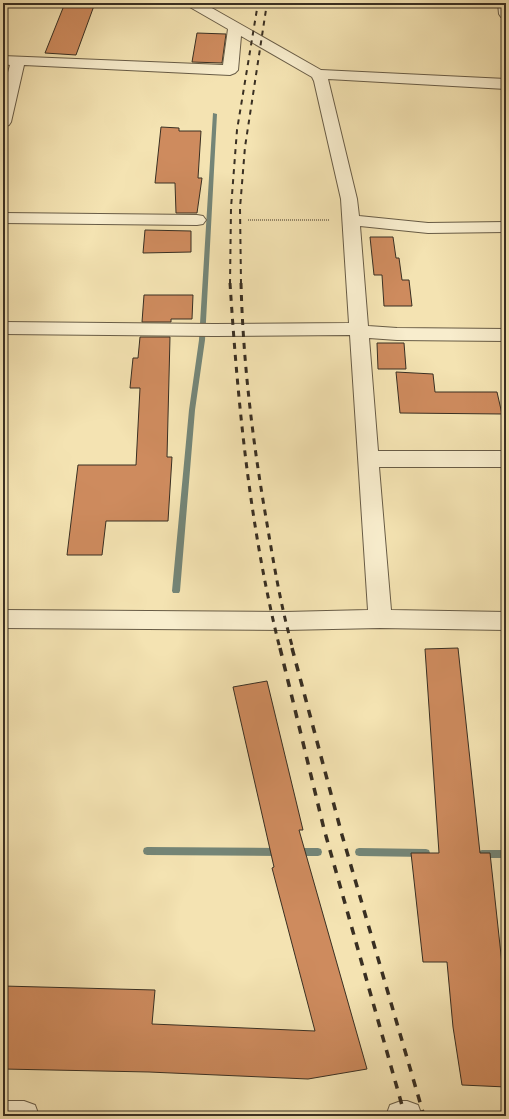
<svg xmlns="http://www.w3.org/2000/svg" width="509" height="1119" viewBox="0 0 509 1119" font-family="'Libre Caslon Text',serif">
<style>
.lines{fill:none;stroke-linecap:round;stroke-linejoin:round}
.stream{fill:#748577;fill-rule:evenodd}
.building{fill:#ce8b5e;stroke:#392f22}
.minor-casing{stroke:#685c46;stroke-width:2}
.path{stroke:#392f22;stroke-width:2;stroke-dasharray:0.5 1.5;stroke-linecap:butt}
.minor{fill:#f8edcd;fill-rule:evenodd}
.rail-far2{stroke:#392f22;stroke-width:2;stroke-dasharray:5 5;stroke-linecap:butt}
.rail-far1{stroke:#392f22;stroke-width:3;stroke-dasharray:6 6;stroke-linecap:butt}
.rail{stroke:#392f22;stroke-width:3.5;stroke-dasharray:8 8;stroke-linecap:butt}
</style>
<rect width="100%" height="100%" fill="#f4e3b2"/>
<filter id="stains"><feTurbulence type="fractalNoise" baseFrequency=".005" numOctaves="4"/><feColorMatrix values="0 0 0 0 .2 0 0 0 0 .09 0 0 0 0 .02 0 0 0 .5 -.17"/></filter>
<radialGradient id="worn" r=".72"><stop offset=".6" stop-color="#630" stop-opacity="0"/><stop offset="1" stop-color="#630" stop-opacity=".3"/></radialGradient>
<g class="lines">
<!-- stream -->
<path class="stream" d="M213,113L217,114L205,340L195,410L180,591L179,593H173L172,591L189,410L199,340Z
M147,847L279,848L282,849L283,852L282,855L279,856L147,855L144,854L143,851L144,848Z
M296,848H318L321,849L322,852L321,855L318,856H296L293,855L292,852L293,849Z
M359,848L426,849L429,850L430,853L429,856L426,857L359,856L356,855L355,852L356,849Z
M482,850H506V858H482L479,857L478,854L479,851Z"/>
</g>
<!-- building -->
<path class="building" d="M65,3H95L76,55L45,53Z
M197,33L226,34L222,63L192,62Z
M161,127L179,128V131H201L198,178H202L197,213H176L175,183H155Z
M145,230L191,231V252L143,253Z
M370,237H393L396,258H399L402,280H409L412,306H384L382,275H374Z
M144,295H193L192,319H171V322H142Z
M140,337H170L167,457H172L168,521H106L102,555H67L78,465H136L140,388H130L133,358H138Z
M377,343H404L406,369H378Z
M396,372L433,374L435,392H497L502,414L400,413Z
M458,648L480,853H490L506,1001V1087L462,1085L453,1027L447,962H423L411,853H439L425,649Z
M267,681L303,830H299L367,1069L308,1079L149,1072L3,1069V986L155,990L152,1024L315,1031L272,868L274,867L233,687Z"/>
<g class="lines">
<defs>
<path id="minor" d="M186,3H203L321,70L506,79V89L328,79L357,199L359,216L428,223L506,222V232L428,233L360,226L368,326L397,328L506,329V341L397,340L369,338L378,451H506V467H379L391,610L506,612V630L380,628L285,630L3,628V610L285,612L368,610L350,335L214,336L3,334V322L214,324L349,323L341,199L314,81L312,77L241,36L238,70L235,73L230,75L24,65L11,122L9,125L3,127V91L10,65L3,64V56L223,65L228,29L188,6Z
M498,3H506V18L501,17L499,14Z
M3,213L197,215L203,216L206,220L203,224L197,225L3,223Z
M3,1101H24L35,1105L39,1116H3Z
M401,1101H407L418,1105L422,1116H386L390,1105Z"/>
</defs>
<!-- minor casing -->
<use href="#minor" class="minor-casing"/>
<!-- path -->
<path class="path" d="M248,220H330"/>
<!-- minor -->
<use href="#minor" class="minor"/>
<!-- rail-far2 -->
<path class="rail-far2" d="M230,284L231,208L237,130L258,3
M241,284L240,208L245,147L267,3"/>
<!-- rail-far1 -->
<path class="rail-far1" d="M230,283C238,406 250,529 280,649
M241,283C243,360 252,436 265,512C273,559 280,604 293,649"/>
<!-- rail -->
<path class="rail" d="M280,648L324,829L405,1116
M292,648L342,835L424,1116"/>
</g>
<!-- margin -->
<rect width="509" height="1119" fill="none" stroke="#f4e3b2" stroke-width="16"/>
<rect x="4" y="4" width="501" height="1111" fill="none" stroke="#392f22" stroke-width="2"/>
<rect x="8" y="8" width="493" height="1103" fill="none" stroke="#392f22"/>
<rect width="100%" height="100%" filter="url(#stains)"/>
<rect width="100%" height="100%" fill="url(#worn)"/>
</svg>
